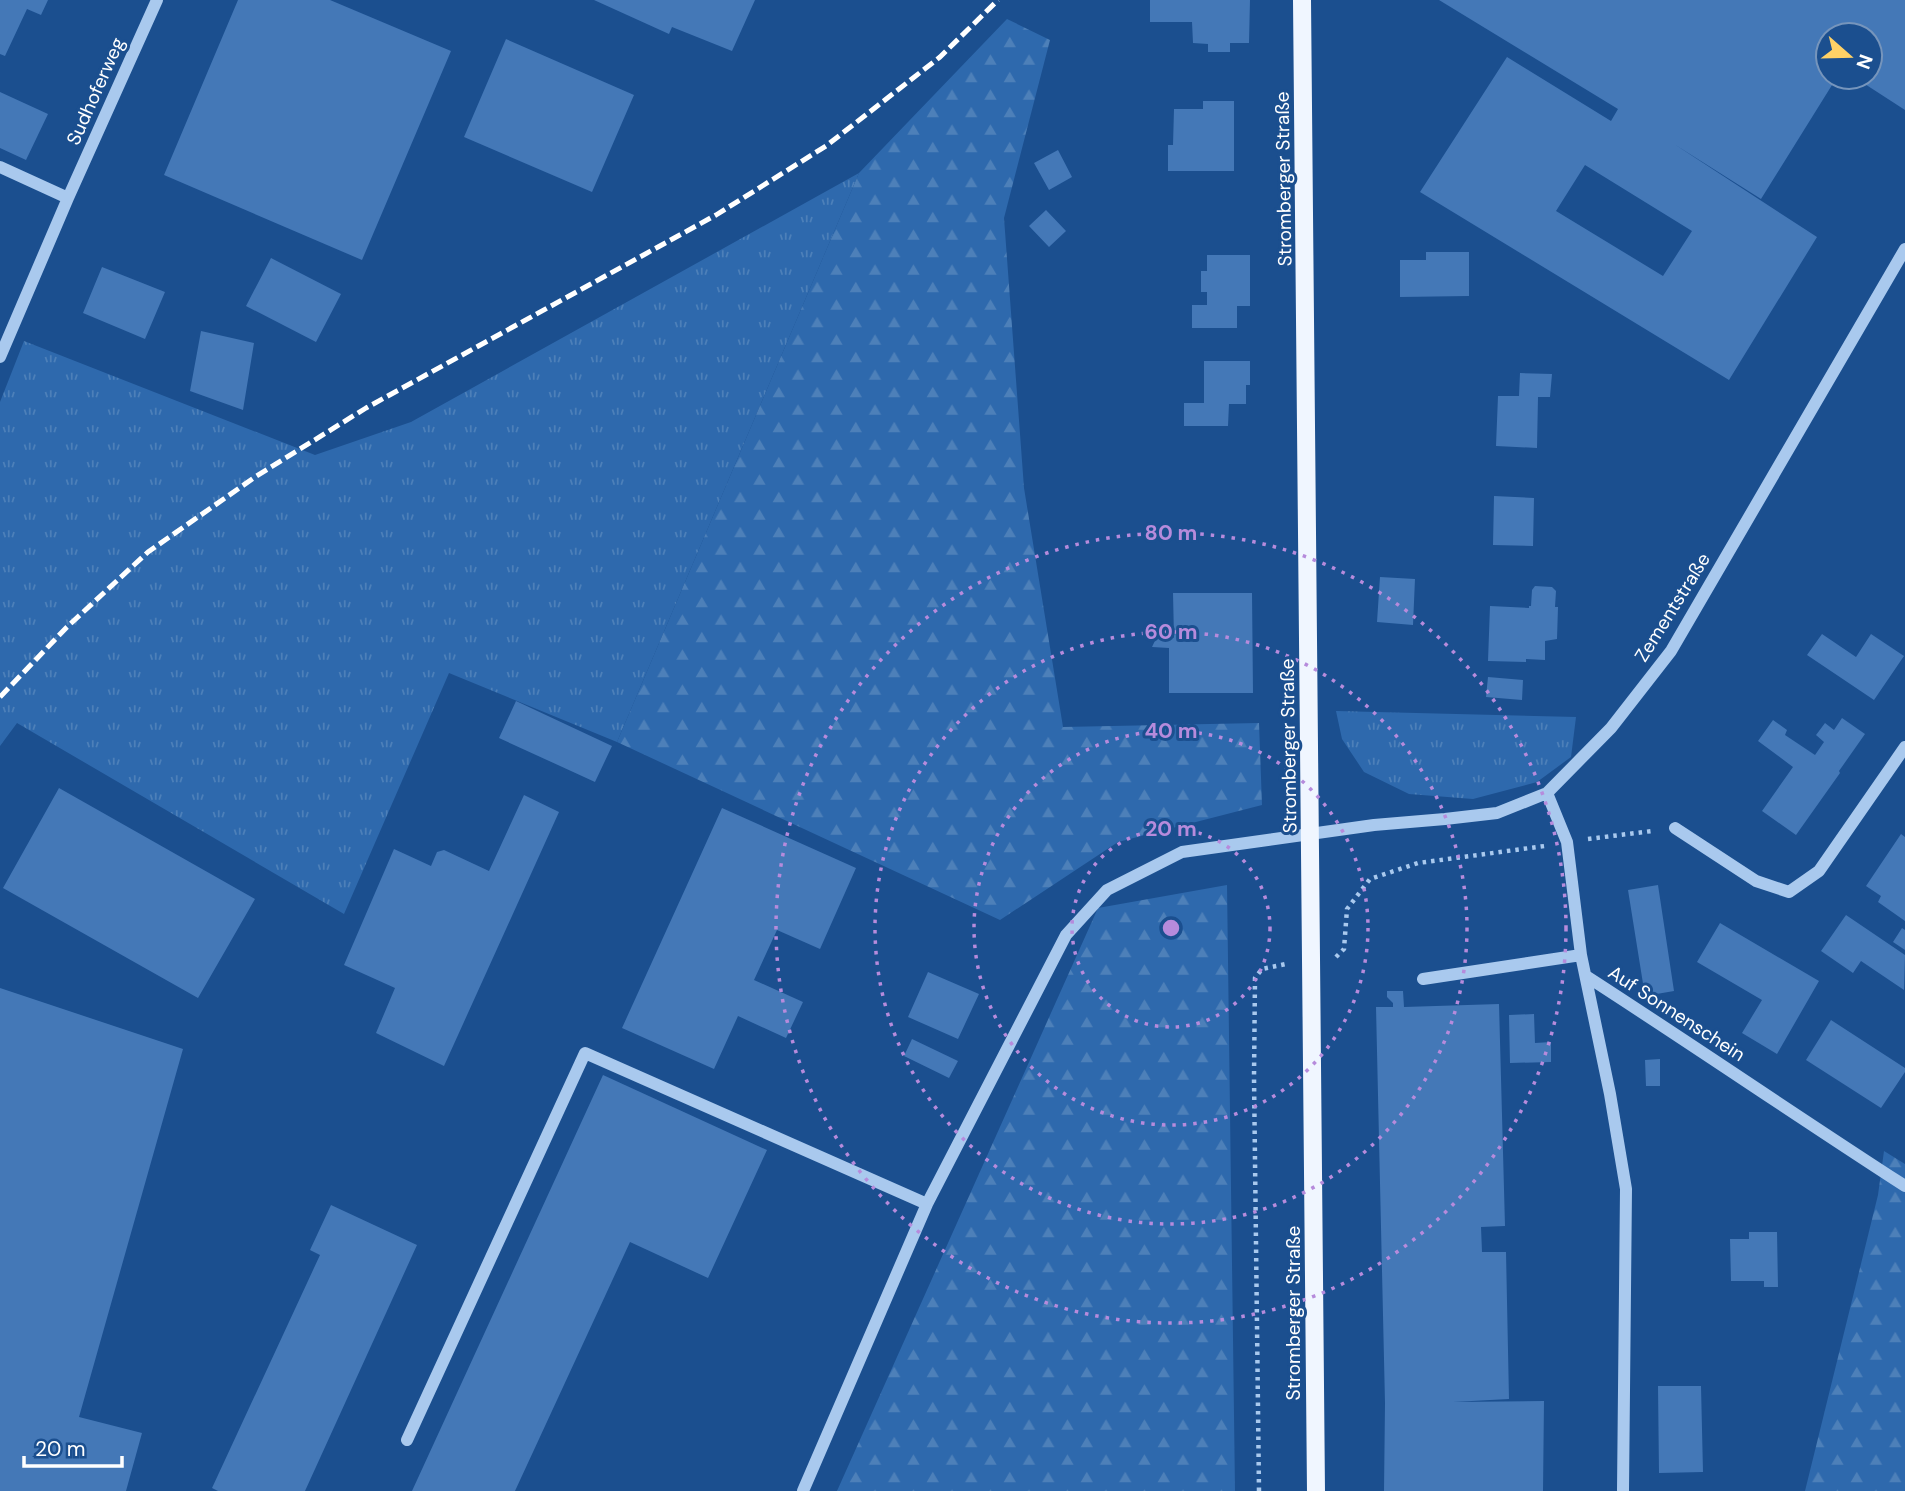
<svg xmlns="http://www.w3.org/2000/svg" width="1905" height="1491" viewBox="0 0 1905 1491" font-family="'DM Sans',sans-serif">
<style>
.grass{fill:url(#grass-tufts)}
.forest{fill:url(#forest-firs)}
.building{fill:#4478b7;fill-rule:evenodd}
.lines{fill:none;stroke-linecap:round;stroke-linejoin:round}
.path{stroke:#a9c9ee;stroke-width:4.5;stroke-dasharray:3.5 5;stroke-linecap:butt}
.minor{stroke:#a9c9ee;stroke-width:12}
.major{stroke:#f0f6ff;stroke-width:18}
.rail{stroke:#fff;stroke-width:5;stroke-dasharray:12 5;stroke-linecap:butt}
.ring{fill:none;stroke:#b68bdc;stroke-width:3.5;stroke-dasharray:3.5 7}
.labels{text-anchor:middle;stroke-width:6;stroke-linejoin:round;paint-order:stroke}
.street-label{font-size:19px;fill:#fff;stroke:#1b4f8f}
.centre{fill:#b68bdc;stroke:#1b4f8f;stroke-width:3.5}
.ring-label{font-size:21px;text-anchor:middle;font-weight:bold;fill:#b68bdc;stroke:#1b4f8f;stroke-width:6;stroke-linejoin:round;paint-order:stroke}
</style>
<defs>
<pattern id="grass-tufts" width="24" height="20" patternUnits="userSpaceOnUse" patternTransform="scale(1.75)"><rect width="24" height="20" fill="#2e69ad"/><path d="M3 7l-1-3M5 7V3M7 7l1-3M15 17l-1-3M17 17v-4M19 17l1-3" fill="none" stroke="#4d80b9"/></pattern>
<pattern id="forest-firs" width="22" height="20" patternUnits="userSpaceOnUse" patternTransform="scale(1.75)"><rect width="22" height="20" fill="#2e69ad"/><path d="M5 1l3.5 6h-7zM16 11l3.5 6h-7z" fill="#4d80b9"/></pattern>
</defs>
<rect width="100%" height="100%" fill="#1b4f8f"/>
<!-- grass -->
<path class="grass" d="M859,173L617,742L449,673L344,914L17,723L0,746V402L24,341L315,455L411,422Z
M1336,711L1576,717L1571,757L1537,782L1473,799L1409,794L1364,772L1342,739Z"/>
<!-- forest -->
<path class="forest" d="M1007,19L1050,40L1004,218L1024,488L1063,727L1259,723L1262,805L1118,842L1000,920L617,742L859,173Z
M1227,885L1235,1491H837L1098,908Z
M1884,1151L1905,1164V1491H1805L1878,1195Z"/>
<!-- building -->
<path class="building" d="M0,0H48L41,15L27,9L5,56L0,54Z
M238,0H330L451,51L362,260L164,175Z
M594,0H755L732,51L672,27L669,34Z
M1150,0H1250L1249,43H1230V52H1208V44L1193,43L1192,22H1150Z
M1439,0H1905V110L1854,77H1870V35H1828V77H1837L1761,199L1674,144L1817,237L1729,380L1420,192L1507,57L1611,121L1618,109ZM1585,165L1692,231L1663,276L1556,211Z
M506,39L634,95L592,192L464,137Z
M0,92L48,114L26,160L0,148Z
M1203,101H1234V171H1168V145H1173L1174,109H1203Z
M1058,150L1072,177L1049,190L1034,163Z
M1046,210L1066,231L1049,247L1029,226Z
M1426,252H1469V296L1400,297V260H1426Z
M1207,255H1250V306H1237V328H1192V305H1207V292H1201V271H1207Z
M271,258L341,294L316,342L246,306Z
M102,267L165,292L145,339L83,313Z
M201,331L254,343L243,410L190,391Z
M1204,361H1250V385H1246V404H1229L1228,426H1184V403H1204Z
M1520,373L1552,374L1550,397H1538L1537,448L1496,446L1498,396H1519Z
M1494,496L1534,498L1533,546L1493,545Z
M1380,577L1415,579L1413,625L1377,622Z
M1535,586L1552,587L1556,591L1555,607H1558L1557,639L1545,641V660L1526,659V662L1488,661L1490,606L1529,608V606H1531L1532,590Z
M1173,593H1252L1253,693H1169V648L1152,647L1161,628L1174,638Z
M1822,634L1856,657L1871,634L1904,656L1874,700L1807,655Z
M1488,677L1523,680L1522,700L1486,697Z
M516,701L612,746L595,782L499,738Z
M1842,718L1865,734L1839,771L1840,773L1796,835L1762,811L1793,767L1758,741L1773,720L1787,730L1785,735L1815,755L1824,742L1816,735L1825,723L1834,730Z
M59,788L255,899L198,998L3,888Z
M524,795L559,812L444,1066L376,1033L395,988L344,965L394,849L431,866L437,852L444,850L489,871Z
M722,808L856,868L820,949L777,930L754,980L803,1002L786,1038L738,1016L714,1069L622,1028Z
M1901,834L1905,837V921L1878,902L1881,896L1866,886Z
M1658,885L1674,991L1645,996L1628,890Z
M1846,915L1905,955L1904,990L1861,961L1853,973L1821,951Z
M1720,923L1819,981L1777,1054L1742,1033L1762,1000L1697,962Z
M1902,928L1905,930V950L1893,942Z
M928,972L979,994L958,1039L908,1017Z
M0,988L183,1049L79,1417L142,1433L126,1491H0Z
M1387,991H1403L1404,1007L1499,1004L1505,1226L1481,1227L1482,1252H1506L1509,1399L1453,1402L1544,1401L1543,1491H1384L1385,1403L1376,1007H1393V1003L1387,997Z
M1534,1014L1535,1043L1551,1042V1062L1510,1063L1509,1015Z
M1831,1020L1905,1068V1072L1881,1108L1806,1060Z
M912,1039L958,1061L949,1078L904,1056Z
M1660,1059V1086H1646L1645,1060Z
M603,1075L767,1150L708,1278L630,1242L515,1491H412Z
M331,1205L417,1245L305,1491H218L212,1488L320,1255L310,1250Z
M1749,1232H1777L1778,1287H1764V1281H1731L1730,1239H1749Z
M1658,1386H1701L1703,1472L1659,1473Z"/>
<g class="lines">
<!-- path -->
<path class="path" d="M1588,839L1652,831
M1336,957L1344,949L1347,909L1370,879L1418,863L1545,846
M1259,1491L1254,1077L1255,978L1262,969L1286,964"/>
<!-- minor -->
<path class="minor" d="M0,167L68,198
M0,357L68,198L157,0
M1547,793L1567,842L1581,955L1610,1094L1626,1189L1623,1491
M1675,828L1756,881L1789,892L1819,871L1905,747
M1586,976C1693,1045 1798,1117 1905,1186
M1423,979L1581,955
M407,1440L585,1053L927,1204
M803,1491L927,1204L1066,935L1107,890L1182,852L1374,825L1445,819L1497,813L1547,793L1611,728L1671,651L1905,249"/>
<!-- major -->
<path class="major" d="M1302,0L1316,1491"/>
<!-- rail -->
<path class="rail" d="M0,697L67,627L148,552L255,477L366,408L716,215L826,146L940,57L998,0"/>
</g>
<!-- distance rings -->
<g class="ring">
<circle cx="1171" cy="928" r="99"/>
<circle cx="1171" cy="928" r="197"/>
<circle cx="1171" cy="928" r="296"/>
<circle cx="1171" cy="928" r="395"/>
</g>
<g class="labels">
<!-- street labels -->
<g class="street-label">
<text transform="translate(95 91) rotate(-66)" y="7">Sudhoferweg</text>
<text transform="translate(1283 179) rotate(-91)" y="7">Stromberger Straße</text>
<text transform="translate(1672 607) rotate(-58)" y="7">Zementstraße</text>
<text transform="translate(1288 746) rotate(-91)" y="7">Stromberger Straße</text>
<text transform="translate(1677 1013) rotate(33)" y="7">Auf Sonnenschein</text>
<text transform="translate(1293 1313) rotate(-90)" y="7">Stromberger Straße</text>
</g>
</g>
<circle cx="1171" cy="928" r="10" class="centre"/>
<g class="ring-label">
<text x="1171" y="540">80 m</text>
<text x="1171" y="639">60 m</text>
<text x="1171" y="738">40 m</text>
<text x="1171" y="836">20 m</text>
</g>
<!-- north arrow -->
<g transform="translate(1849 56) rotate(110)"><circle r="33" fill="#1b4f8f" stroke="#7695bc" stroke-width="2"/>
<path d="M0-5L12 26L0 18L-12 26Z" fill="#ffd166"/>
<text y="-10" font-size="19" font-weight="bold" text-anchor="middle" fill="#ffffff">N</text>
</g>
<!-- scale -->
<path d="M24 1456v10h98v-10" fill="none" stroke="#ffffff" stroke-width="3.5"/>
<text x="35" y="1456" font-size="21" fill="#ffffff" stroke="#1b4f8f" stroke-width="5" paint-order="stroke">20 m</text>
</svg>
